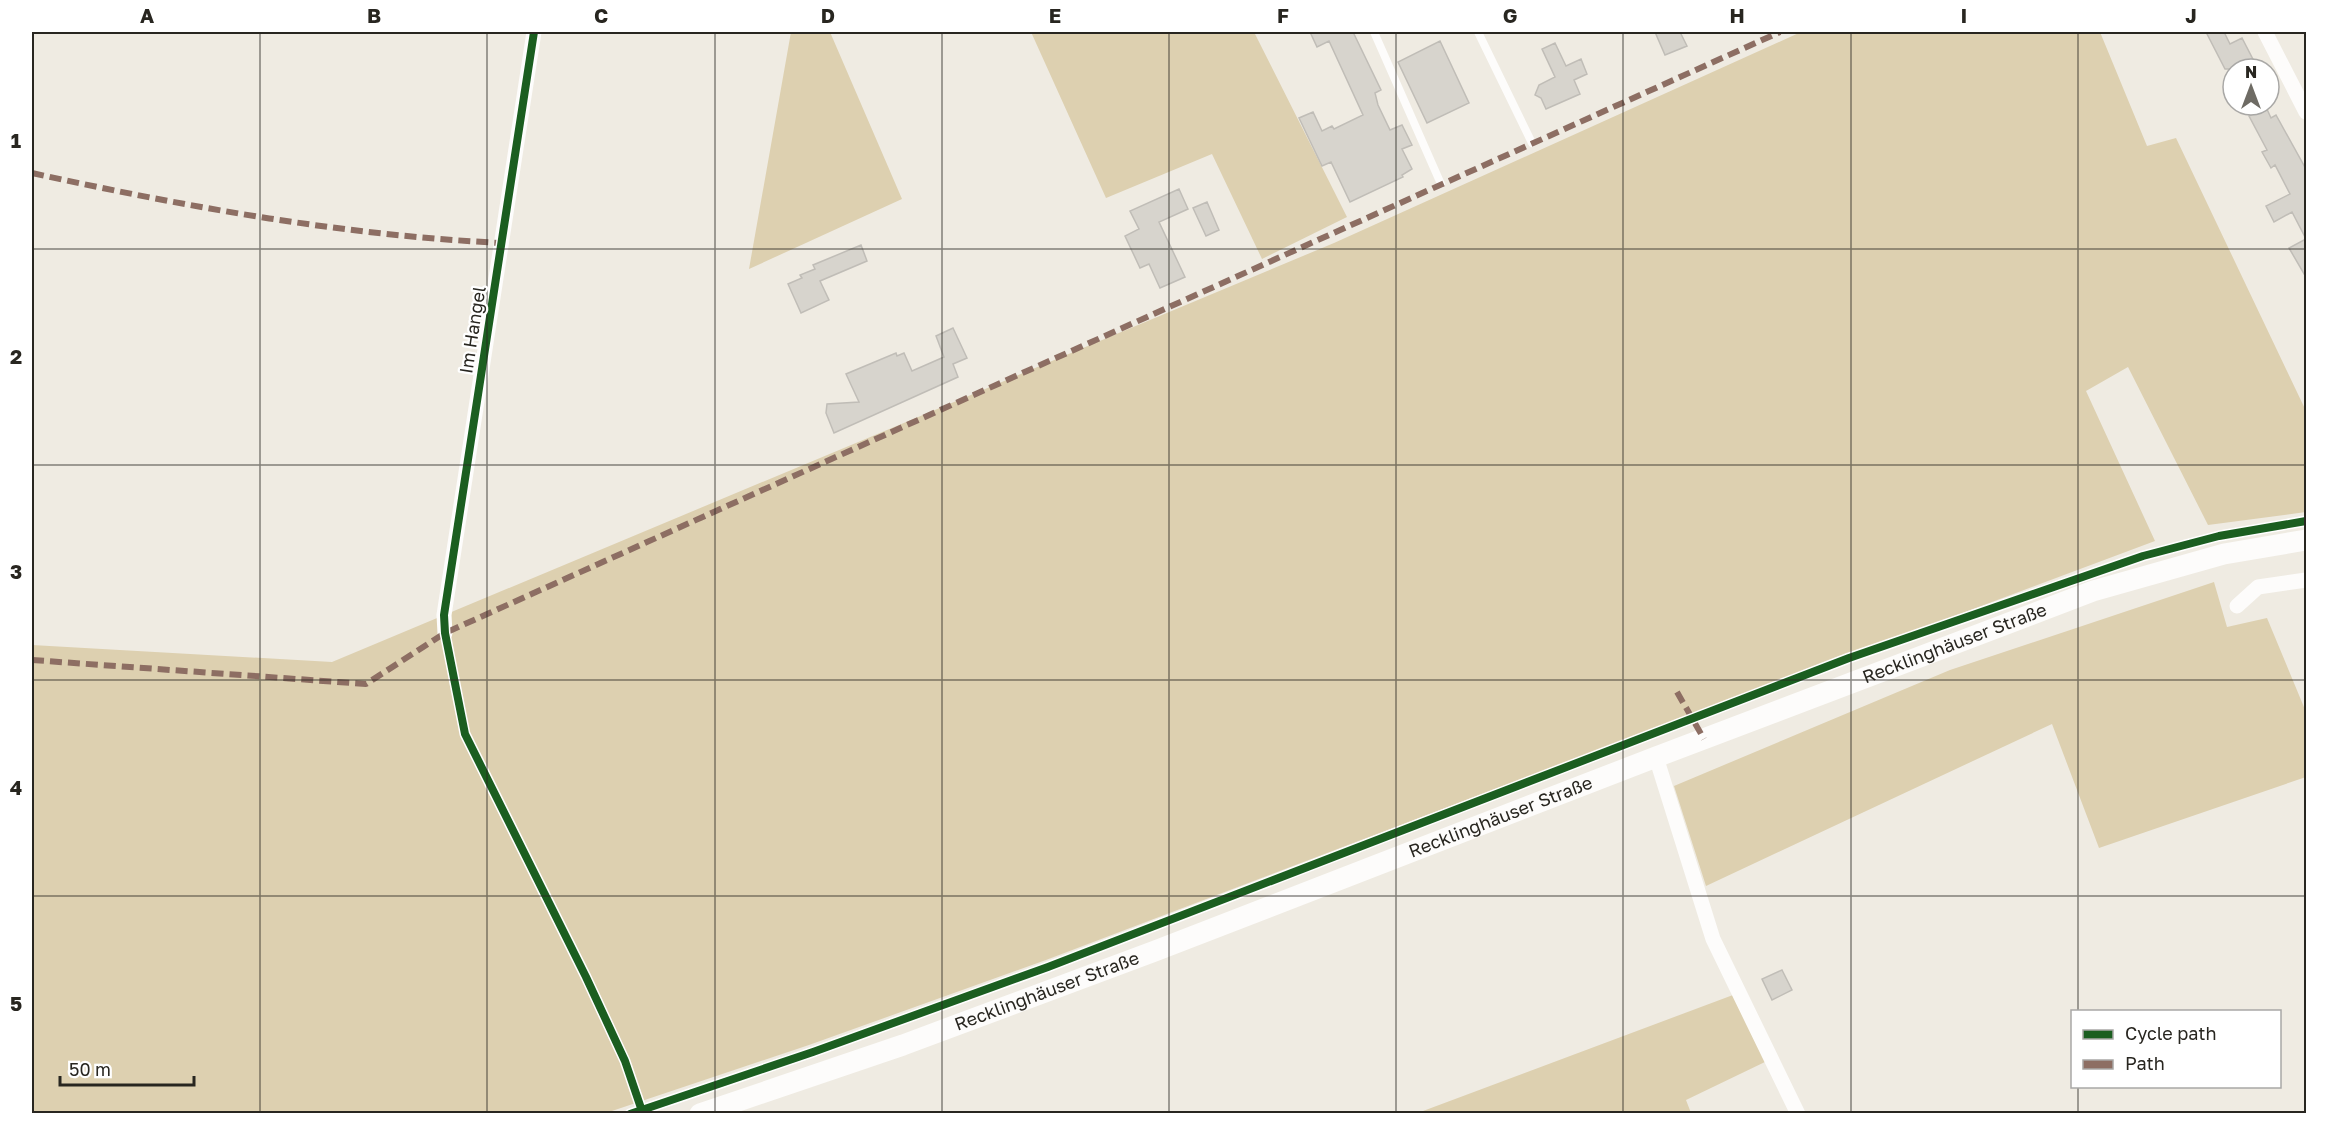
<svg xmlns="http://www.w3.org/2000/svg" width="2338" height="1145" viewBox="0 0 2338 1145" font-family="'Golos Text',sans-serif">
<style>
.green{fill:#ddd0b0}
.building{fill:#d7d4cd;stroke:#c0bdb7;stroke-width:1.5}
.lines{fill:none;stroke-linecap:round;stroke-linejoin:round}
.lane{stroke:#fdfcfb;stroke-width:8}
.street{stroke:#fdfcfb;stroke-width:15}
.secondary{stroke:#fdfcfb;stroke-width:21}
.quiet{stroke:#8d6e63;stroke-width:6;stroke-dasharray:12 6;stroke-linecap:butt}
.cycleway-casing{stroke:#fff;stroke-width:11}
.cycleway{stroke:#1b5e20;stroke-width:8}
.grid{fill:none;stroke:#282620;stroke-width:1.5;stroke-opacity:0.55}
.labels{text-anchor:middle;stroke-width:4.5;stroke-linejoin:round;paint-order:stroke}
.street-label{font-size:18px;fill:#282620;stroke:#fff}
.neatline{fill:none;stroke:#282620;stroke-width:2}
.grid-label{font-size:20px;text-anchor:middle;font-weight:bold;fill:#282620}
</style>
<rect width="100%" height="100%" fill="#efebe2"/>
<!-- green -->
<path class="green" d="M791,32H830L902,199L749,269Z
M1031,32H1254L1347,217L1262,259L1212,154L1106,198Z
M1801,32H2100L2147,146L2176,138L2306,411V512L2208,525L2128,367L2086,391L2155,541L1687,716L1046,960L809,1045L606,1113H32V645L332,662L1334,243Z
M2214,582L2227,627L2267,618L2306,712V777L2099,848L2052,724L1706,886L1674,786L1950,670Z
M1733,995L1767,1061L1686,1100L1691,1113L1415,1114Z"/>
<!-- building -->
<path class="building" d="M1310,32H1353L1381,90L1375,93L1378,105L1390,130L1402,125L1412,145L1402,149L1412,169L1402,175L1403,177L1350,202L1331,162L1322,166L1299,118L1313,112L1322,131L1332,126L1334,129L1363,115L1329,41L1317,47Z
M1655,32H1680L1687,46L1665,55Z
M2206,32H2224L2230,44L2242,38L2258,69H2225Z
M1440,41L1469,103L1427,123L1398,62Z
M1555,43L1566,66L1581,59L1587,74L1574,80L1580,94L1546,109L1541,98L1535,95L1539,85L1555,77L1542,49Z
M2266,107L2271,118L2276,115L2307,171V279L2289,248L2306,239L2292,212L2274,222L2266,206L2290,194L2275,165L2271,168L2262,152L2267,150L2249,116Z
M1179,189L1188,209L1159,222L1185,277L1160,288L1149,264L1140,268L1125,236L1139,229L1130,211Z
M1207,202L1219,230L1206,236L1193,208Z
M861,245L867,261L820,281L829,300L801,313L788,284L802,278L800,275L815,269L813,265Z
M953,328L967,358L953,364L958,377L834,433L826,413L827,404L859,402L846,374L896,353L897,356L904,353L912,371L944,357L936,336Z
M1782,970L1792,990L1772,1000L1762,979Z"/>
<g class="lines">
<!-- lane -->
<path class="lane" d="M1374,32L1441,184
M1478,32L1532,143"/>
<!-- street -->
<path class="street" d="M2265,32L2306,112
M2237,606L2258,587L2306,580
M445,633L444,615L534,32
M1656,757L1713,939L1798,1114"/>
<!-- secondary -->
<path class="secondary" id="s1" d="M700,1114L903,1045L1155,951L1656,757L2093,591L2224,554L2306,540"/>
<!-- quiet -->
<path class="quiet" d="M32,173C187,207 342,235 501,243
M32,660L366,684L445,633L1780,32
M1677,692L1704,739"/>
<defs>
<path id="cycleway" d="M534,32L444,615L445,633L465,734L586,977L625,1061L643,1114
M630,1114L813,1052L1048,967L1849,658L2143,556L2219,536L2306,521"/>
</defs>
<!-- cycleway casing -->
<use href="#cycleway" class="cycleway-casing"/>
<!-- cycleway -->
<use href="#cycleway" class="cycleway"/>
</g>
<!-- grid -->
<path class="grid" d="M260,32V1114M487,32V1114M715,32V1114M942,32V1114M1169,32V1114M1396,32V1114M1623,32V1114M1851,32V1114M2078,32V1012M32,249H2306M32,465H2306M32,680H2306M32,896H2306M2078,1086V1114"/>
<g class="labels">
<!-- street labels -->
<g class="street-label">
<text transform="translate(473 330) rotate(-81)" y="6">Im Hangel</text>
<text dy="6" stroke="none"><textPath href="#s1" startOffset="1340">Recklinghäuser Straße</textPath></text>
<text dy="6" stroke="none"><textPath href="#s1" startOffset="854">Recklinghäuser Straße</textPath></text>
<text dy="6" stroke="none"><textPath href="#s1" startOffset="368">Recklinghäuser Straße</textPath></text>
</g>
</g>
<!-- border -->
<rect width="2338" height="1145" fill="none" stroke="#ffffff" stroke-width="66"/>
<!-- legend -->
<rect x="2071" y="1010" width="210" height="78" fill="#ffffff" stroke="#a9a8a6" stroke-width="1.5"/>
<rect x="2083" y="1030" width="30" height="9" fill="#1b5e20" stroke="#a9a8a6" stroke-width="1.5"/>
<text x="2125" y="1040" font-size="18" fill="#282620">Cycle path</text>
<rect x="2083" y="1060" width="30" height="9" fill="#8d6e63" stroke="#a9a8a6" stroke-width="1.5"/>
<text x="2125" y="1070" font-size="18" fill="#282620">Path</text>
<!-- north arrow -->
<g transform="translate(2251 87)"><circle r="28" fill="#ffffff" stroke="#a9a8a6" stroke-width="1.5"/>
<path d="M0-4.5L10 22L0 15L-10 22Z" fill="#6e6b64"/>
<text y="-9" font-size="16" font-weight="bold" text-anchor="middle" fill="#282620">N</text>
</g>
<!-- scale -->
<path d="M60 1076v9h134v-9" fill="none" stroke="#282620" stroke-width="3"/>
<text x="69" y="1076" font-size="18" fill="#282620" stroke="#ffffff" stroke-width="4.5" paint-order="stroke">50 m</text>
<rect x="33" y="33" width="2272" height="1079" class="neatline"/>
<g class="grid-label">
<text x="147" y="23">A</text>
<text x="374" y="23">B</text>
<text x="601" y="23">C</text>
<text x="828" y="23">D</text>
<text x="1055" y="23">E</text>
<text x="1283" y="23">F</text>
<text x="1510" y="23">G</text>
<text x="1737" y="23">H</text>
<text x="1964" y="23">I</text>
<text x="2191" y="23">J</text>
<text x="16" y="148">1</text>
<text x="16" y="364">2</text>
<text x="16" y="579">3</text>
<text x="16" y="795">4</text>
<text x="16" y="1011">5</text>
</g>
</svg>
